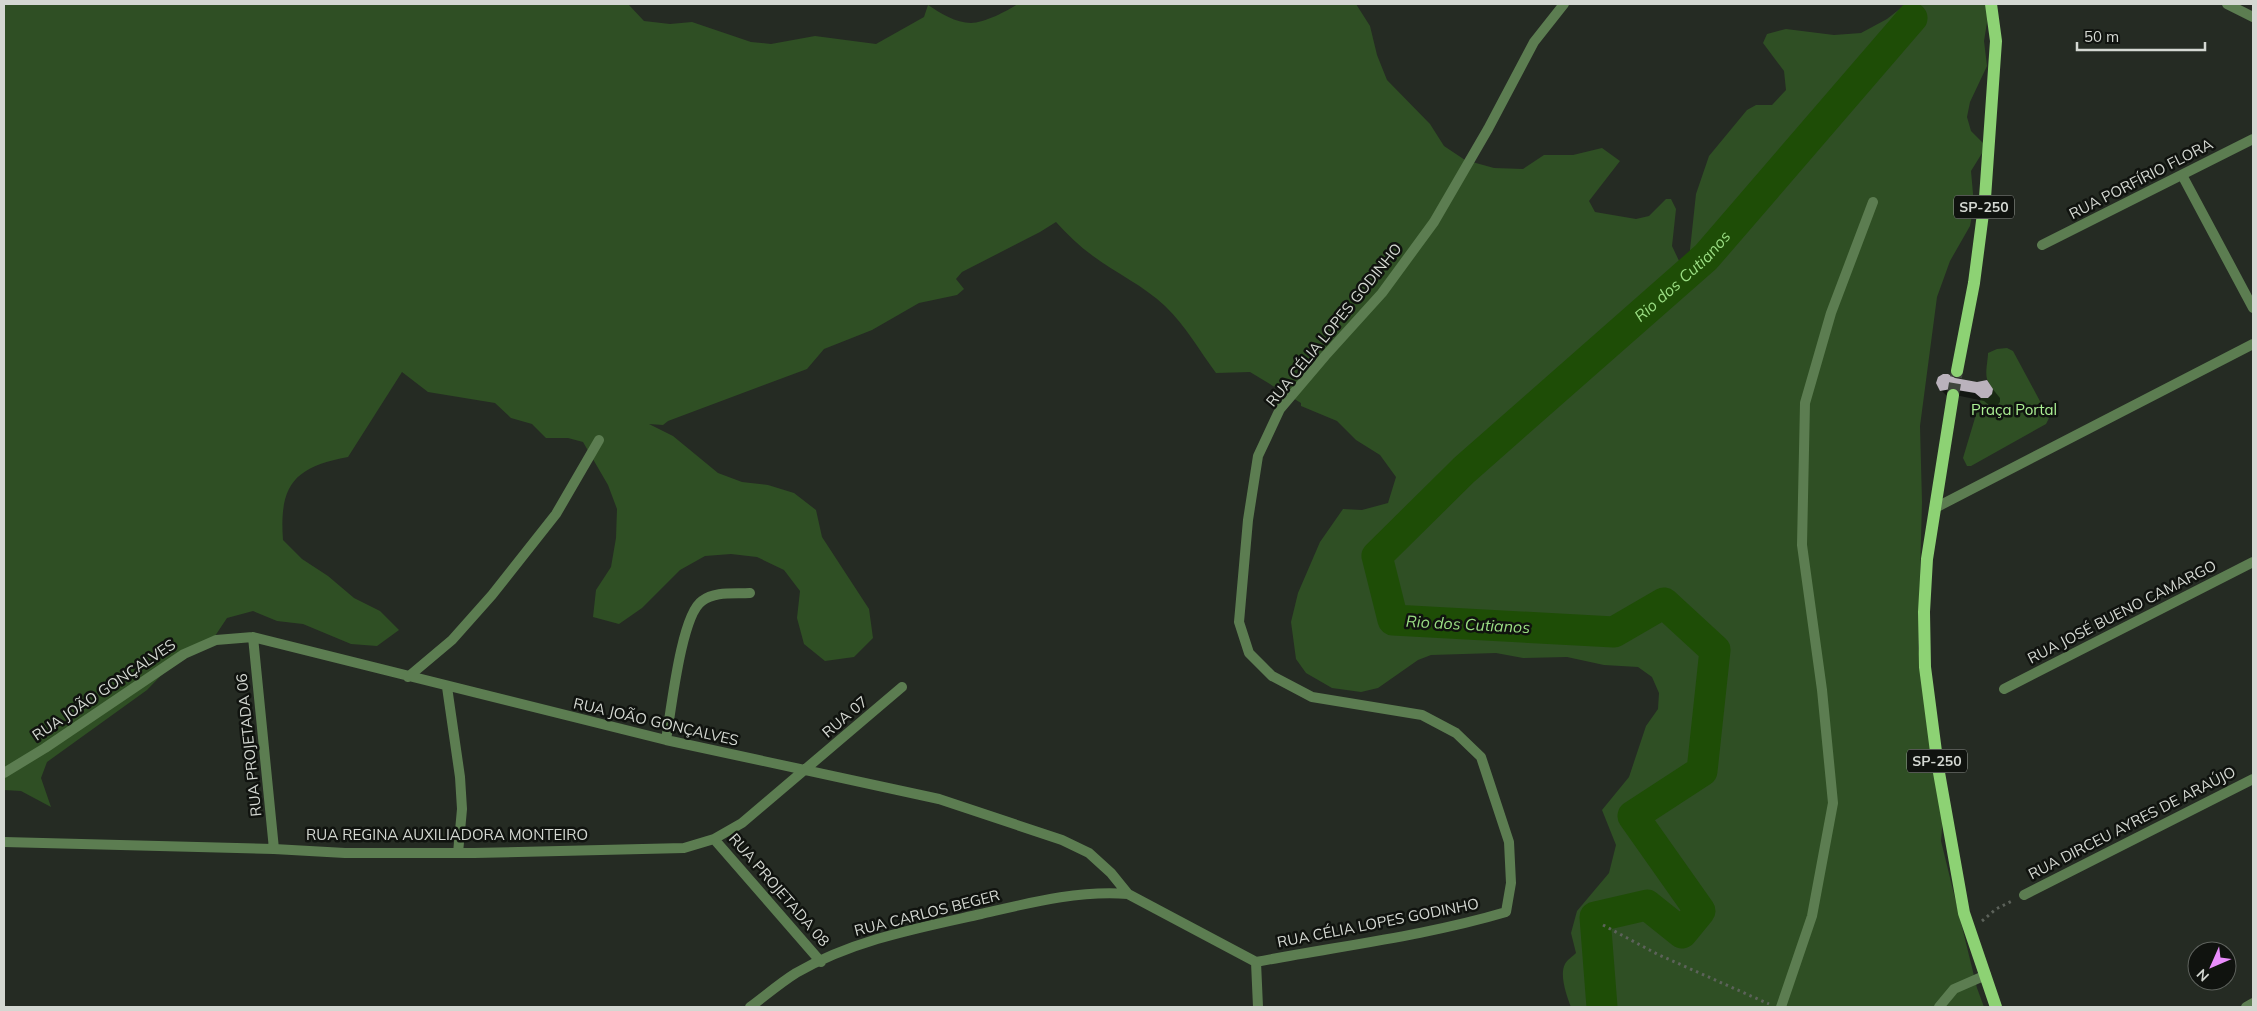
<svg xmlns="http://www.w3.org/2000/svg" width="2257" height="1011" viewBox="0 0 2257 1011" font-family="Mulish,sans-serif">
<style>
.green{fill:#2f4f24}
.shadow{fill:#0007}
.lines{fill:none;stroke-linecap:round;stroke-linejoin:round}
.river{stroke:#1e4d06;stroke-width:31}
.building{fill:#bab2bc}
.primary-tunnel{stroke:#3f453d;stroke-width:12;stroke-dasharray:12 6;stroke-linecap:butt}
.path{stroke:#5c625a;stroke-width:3;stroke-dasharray:2.5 4;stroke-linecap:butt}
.lane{stroke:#5c7d51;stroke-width:10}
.street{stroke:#5c7d51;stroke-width:10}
.primary{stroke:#8dd274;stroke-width:12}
.labels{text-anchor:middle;stroke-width:5;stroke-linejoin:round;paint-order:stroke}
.shield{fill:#10130f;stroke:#999d98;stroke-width:1}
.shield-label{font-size:14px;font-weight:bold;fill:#d4d8d2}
.street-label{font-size:15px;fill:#d4d8d2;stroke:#10130f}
.park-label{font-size:15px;fill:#acf094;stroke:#10130f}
.water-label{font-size:16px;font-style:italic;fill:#9add83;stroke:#10130f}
</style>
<rect width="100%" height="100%" fill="#252b23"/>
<!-- green -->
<path class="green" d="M4,4H628L644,21L670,24L692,22L751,42L771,44L815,36L876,44L924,17L928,5C940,13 956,23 971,23C984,23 1007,11 1018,4H1356L1370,26L1377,55L1387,80L1430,124L1444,146L1465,160L1494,168L1523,169L1544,155H1573L1602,148L1620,161L1589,201L1595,212L1636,219L1649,216L1666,199H1671L1676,209L1672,246L1680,263L1689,259L1696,194L1709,156L1747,110L1756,105H1772L1786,90L1784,71L1763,43L1767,34L1786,29L1834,35L1861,33L1887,19L1906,4H1990L1984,41L1987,66L1970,102L1967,117L1971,131L1983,143L1984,150L1971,171L1974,205L1970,226L1950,261L1937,297L1920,426L1922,502L1918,648L1945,792L1941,841L1977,988L1984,1007H1571C1567,997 1559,975 1565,964C1567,960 1573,956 1576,953L1571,933L1577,911L1609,873L1616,845L1602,810L1629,777L1646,726L1658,709L1659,693L1652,677L1638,667L1604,665L1567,657L1523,658L1496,653L1431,655L1418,660L1378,688L1361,692L1332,688L1306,673L1296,659L1291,622L1298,593L1320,542L1343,509L1362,510L1388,503L1396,477L1380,455L1356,440L1337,421L1301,406V403L1250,372L1216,373C1199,350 1186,326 1165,306C1144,286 1116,273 1093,256C1079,246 1067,234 1056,222L1040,232L962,272L956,279L964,289L957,295L919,303L872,330L824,349L807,369L668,421L663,425L649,424L673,436L718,473L742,482L768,485L794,493L816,510L822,537L869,609L873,638L854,657L825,661L804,644L797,618L800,591L784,570L757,557L731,554L705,556L680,570L642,608L619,624L593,617L596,590L611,567L616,538L617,509L608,485L583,442L568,438H546L532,424L511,418L495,403L428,392L402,372L348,457C294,467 279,485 283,540L302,559L328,576L354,598L380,611L399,630L377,646L351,644L303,624L277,621L253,611L227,618L213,639L182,654L147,690L47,762L41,778L51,807L21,791L4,790Z
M2007,348L2013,351L2049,418L2046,424L1971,466H1967L1963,458L1981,398H1989C1996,389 1990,387 1987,379C1985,372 1988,360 1988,353L1997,349Z"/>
<!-- shadow -->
<path class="shadow" d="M1954,380L1977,383L1987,382L2000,398V402L1997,406H1990L1984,401L1960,396L1949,398L1941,390Z"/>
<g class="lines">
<!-- river -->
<path class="river" id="s1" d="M1602,1007L1595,917L1647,905L1682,933L1700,911L1633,816L1702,771L1715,650L1664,603L1614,632L1393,620L1377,556L1464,470L1706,257L1912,18"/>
</g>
<!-- building -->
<path class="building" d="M1943,374H1948L1955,378L1977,382L1987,380L1993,389L1992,394L1988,398H1981L1975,393L1951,389L1940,391L1936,383L1938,377Z"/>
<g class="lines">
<!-- primary-tunnel -->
<path class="primary-tunnel" d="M1953,395L1957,371"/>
<!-- path -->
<path class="path" d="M1982,921L1996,909L2014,900
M1603,925L1657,954L1769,1004"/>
<!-- lane -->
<path class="lane" d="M1781,1007L1812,916L1833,803L1822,690L1802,545L1805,403L1831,313L1873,202
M1939,1007L1954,989L1986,975"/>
<!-- street -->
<path class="street" d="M2227,4L2253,17
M2182,175L2253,308
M2042,245L2253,139
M1935,508L2253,344
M253,637L274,849
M408,677L452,640L492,595L556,514L599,440
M447,687L460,777L462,809L458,853
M2004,689L2253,562
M666,740C671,712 681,615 702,601C715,591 734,594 750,593
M4,773L45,748L184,654L216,640L253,637L666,740L939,799L1062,840L1089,853L1111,873L1128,894L1256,962
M714,839L821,962
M4,842L274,849L345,853H474L684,848L714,839L742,823L902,687
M2024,895L2253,779
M1256,962C1339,946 1425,936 1506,912L1511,883L1509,842L1481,757L1456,733L1422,715L1312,697L1272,676L1249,653L1239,622L1248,520L1258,456L1280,409L1325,356L1382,293L1434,222L1488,129L1534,42L1564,4
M1256,962L1258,1007
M750,1007C765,996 780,983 796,973C853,940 918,928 981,914C1029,903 1078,890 1128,894
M2246,1007L2253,1003"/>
<!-- primary -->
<path class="primary" d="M1957,371L1974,283L1985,198L1996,41L1991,4
M1953,395L1927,559L1924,612L1925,667L1938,767L1964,913L1996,1007"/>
</g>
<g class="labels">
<!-- shield labels -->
<g class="shield">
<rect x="1954" y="195.5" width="60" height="23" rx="4"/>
<rect x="1907" y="749.5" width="60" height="23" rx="4"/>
</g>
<g class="shield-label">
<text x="1984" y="212">SP-250</text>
<text x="1937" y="766">SP-250</text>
</g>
<!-- street labels -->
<g class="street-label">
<text transform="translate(2141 179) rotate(-27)" y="5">RUA PORFÍRIO FLORA</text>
<text transform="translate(1334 325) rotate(-51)" y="5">RUA CÉLIA LOPES GODINHO</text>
<text transform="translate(2122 612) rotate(-27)" y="5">RUA JOSÉ BUENO CAMARGO</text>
<text transform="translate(104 690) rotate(-34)" y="5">RUA JOÃO GONÇALVES</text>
<text transform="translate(845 717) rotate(-41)" y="5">RUA 07</text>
<text transform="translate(656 722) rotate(13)" y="5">RUA JOÃO GONÇALVES</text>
<text transform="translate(249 745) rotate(-96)" y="5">RUA PROJETADA 06</text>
<text transform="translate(2132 823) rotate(-27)" y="5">RUA DIRCEU AYRES DE ARAÚJO</text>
<text x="447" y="840">RUA REGINA AUXILIADORA MONTEIRO</text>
<text transform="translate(779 890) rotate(49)" y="5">RUA PROJETADA 08</text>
<text transform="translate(927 913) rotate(-14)" y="5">RUA CARLOS BEGER</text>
<text transform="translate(1378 923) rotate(-11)" y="5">RUA CÉLIA LOPES GODINHO</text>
</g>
<!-- park labels -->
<g class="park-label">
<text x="2014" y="415">Praça Portal</text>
</g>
<!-- water labels -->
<g class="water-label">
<text dy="6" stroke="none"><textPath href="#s1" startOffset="1366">Rio dos Cutianos</textPath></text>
<text transform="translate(1468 624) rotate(3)" y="6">Rio dos Cutianos</text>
</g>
</g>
<!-- border -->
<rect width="2257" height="1011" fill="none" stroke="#d4d8d2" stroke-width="10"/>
<!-- north arrow -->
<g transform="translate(2212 966) rotate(225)"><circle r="24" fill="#10130f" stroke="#5e625d"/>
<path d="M0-4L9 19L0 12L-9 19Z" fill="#ea8dfc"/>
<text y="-8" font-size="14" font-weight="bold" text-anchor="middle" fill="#d4d8d2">N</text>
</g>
<!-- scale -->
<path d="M2077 42v8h128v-8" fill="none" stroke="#d4d8d2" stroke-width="2.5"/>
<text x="2084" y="42" font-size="15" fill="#d4d8d2" stroke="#10130f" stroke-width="4" paint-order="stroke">50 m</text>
</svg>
